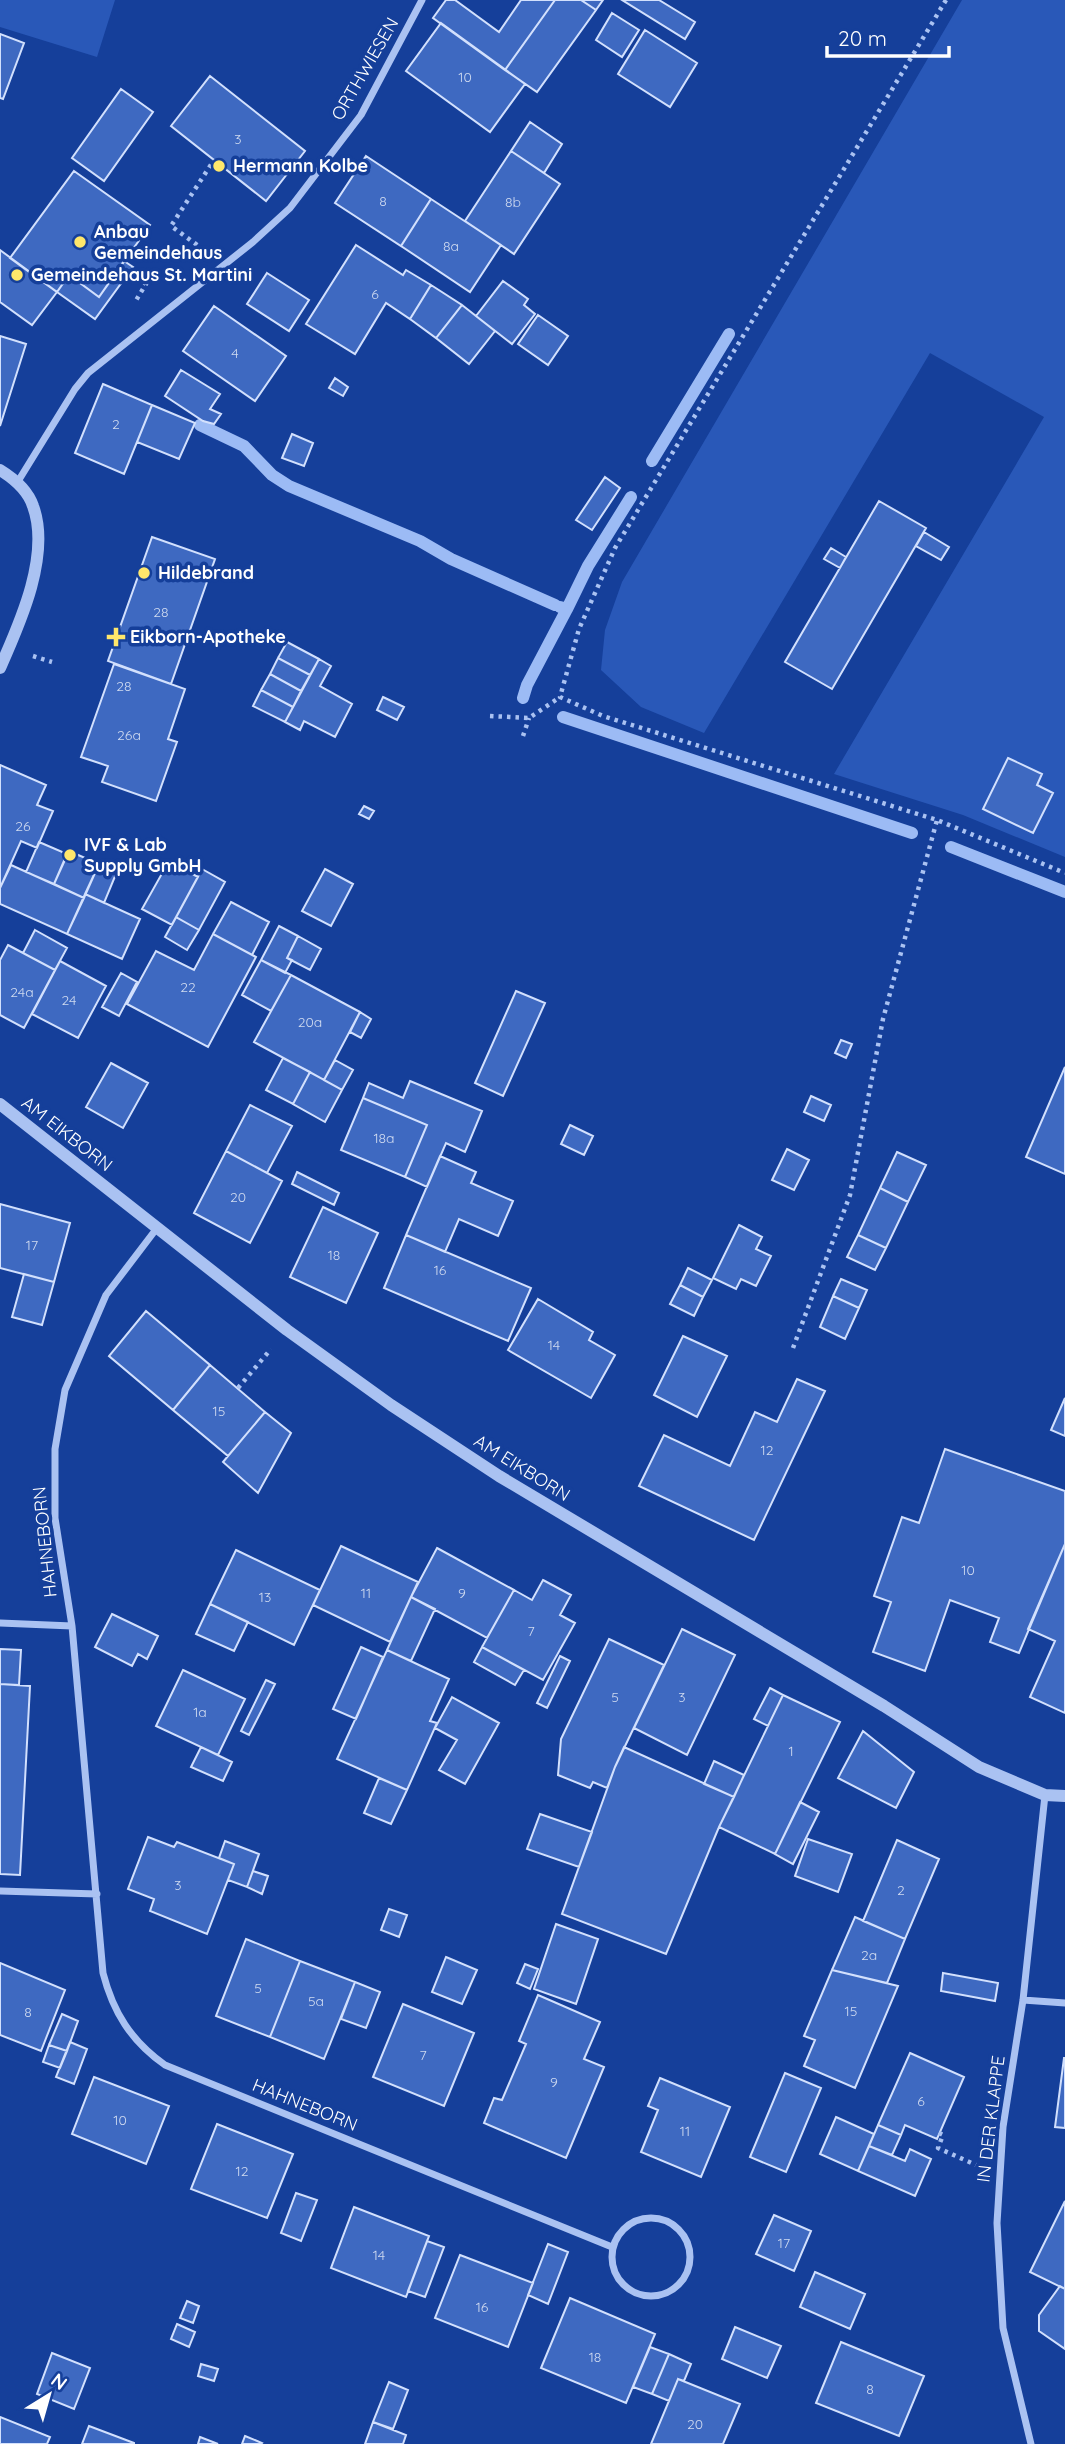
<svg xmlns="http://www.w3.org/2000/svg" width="1065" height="2444" viewBox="0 0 1065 2444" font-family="Quicksand,sans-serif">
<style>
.green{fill:#2958b8}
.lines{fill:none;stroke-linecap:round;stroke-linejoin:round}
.stream{stroke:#9cbbf5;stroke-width:12}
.building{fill:#3e69c1;stroke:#d2e0fd;stroke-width:2}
.path{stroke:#aac2f2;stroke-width:4.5;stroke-dasharray:3.5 5;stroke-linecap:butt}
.minor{stroke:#aac2f2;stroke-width:7}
.tertiary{stroke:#aac2f2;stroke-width:12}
.poi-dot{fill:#ffe76b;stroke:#153f9a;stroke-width:2.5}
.labels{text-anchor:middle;stroke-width:7;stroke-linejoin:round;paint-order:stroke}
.number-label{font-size:14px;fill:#cfdaf0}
.street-label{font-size:18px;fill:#fff;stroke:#153f9a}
.poi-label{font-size:18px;font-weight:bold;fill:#fff;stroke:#153f9a;text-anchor:start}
</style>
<rect width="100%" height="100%" fill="#153f9a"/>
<!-- green -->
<path class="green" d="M0,0H115L97,57L0,27Z
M962,0H1065V857L963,815L834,774L1044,417L930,353L704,733L641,707L601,670L605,630L622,582Z"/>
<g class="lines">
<!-- stream -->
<path class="stream" d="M200,425L244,446L272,475L289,486L420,541L451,559L555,605
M652,461L729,334
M567,609L588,566L631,497
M523,698L527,685L567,609L560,607
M563,717L912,833
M951,847L1065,892"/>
</g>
<!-- building -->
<path class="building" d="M446,0H455L499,32L521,0H555L505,70L433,18Z
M555,0H581L596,10L537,92L505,70Z
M581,0H603L596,10Z
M622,0H659L695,22L685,39Z
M612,13L639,30L622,57L596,40Z
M441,23L525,84L490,132L406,71Z
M645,30L697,63L670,107L618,74Z
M0,34L24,43L3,99L0,98Z
M210,76L305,151L266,201L171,126Z
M121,89L153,112L104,181L72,158Z
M530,122L562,144L544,173L511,151Z
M511,151L560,184L514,254L465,221Z
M366,156L431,199L401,246L335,203Z
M74,171L150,225L99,297L69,275L57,292L10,258Z
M431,199L501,245L470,292L401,246Z
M356,245L403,275L406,270L431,285L410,319L386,303L355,354L306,324Z
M0,250L57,292L32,325L0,302Z
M124,261L133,267L95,319L57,292L69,275L99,297Z
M267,273L309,300L289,331L247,304Z
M503,281L528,299L524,305L535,314L512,344L476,316Z
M431,285L462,305L436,338L410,319Z
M462,305L495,331L469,364L436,338Z
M214,306L286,356L255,401L183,351Z
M538,315L568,336L548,365L518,344Z
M0,336L26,344L0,426Z
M181,370L220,394L210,409L221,414L214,424L203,421L165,396Z
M335,378L348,387L343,396L329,388Z
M103,384L152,405L124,474L75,453Z
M152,405L195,423L179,459L137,442Z
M292,434L313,443L304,466L282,458Z
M605,477L620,488L592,530L576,520Z
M879,501L926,528L832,689L785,662Z
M924,532L949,547L941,560L916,546Z
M152,537L215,559L171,684L108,661Z
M831,548L846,557L840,568L824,559Z
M287,642L319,659L310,675L278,658Z
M278,658L310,675L301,691L270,674Z
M319,659L331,666L320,686L352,704L335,737L304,721L300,730L285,722Z
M114,664L185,689L168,739L177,742L156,801L102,782L108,766L81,757Z
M270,674L301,691L293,707L261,690Z
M261,690L293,707L285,722L253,706Z
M383,697L404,707L397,720L377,710Z
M1008,758L1042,774L1037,785L1053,793L1033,833L983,809Z
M0,765L46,785L37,805L53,811L37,848L21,841L0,888Z
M364,806L374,811L369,819L359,814Z
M39,842L67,854L54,884L26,872Z
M69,851L99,864L84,898L54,884Z
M169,861L198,877L172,925L142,909Z
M11,865L84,898L67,934L0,904V888Z
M98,866L116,874L104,903L85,894Z
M202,869L225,882L199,930L176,917Z
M325,869L353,884L331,926L302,911Z
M85,894L140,919L122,959L67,934Z
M231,902L269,922L252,955L213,934Z
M176,917L199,930L187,950L165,937Z
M279,926L298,936L287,958L292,960L285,973L261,960Z
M35,930L67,948L55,970L23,953Z
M213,934L256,957L208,1047L127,1004L156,951L194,970Z
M298,936L321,949L310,970L287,958Z
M8,945L55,970L24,1028L0,1015V960Z
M261,960L291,975L271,1011L242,995Z
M60,961L106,986L78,1038L32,1014Z
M121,973L137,982L119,1016L102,1007Z
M291,975L360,1012L324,1080L254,1042Z
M516,991L545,1003L503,1096L475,1083Z
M360,1012L371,1019L361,1038L350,1032Z
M841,1040L852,1044L846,1058L835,1053Z
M283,1058L310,1072L293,1104L266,1090Z
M335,1060L353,1070L342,1090L324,1080Z
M111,1063L148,1083L123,1128L86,1107Z
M1065,1067V1174L1026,1157Z
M310,1072L342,1090L325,1122L293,1104Z
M410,1081L482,1111L465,1152L446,1143L427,1187L405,1177L427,1125L363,1098L369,1083L403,1098Z
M811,1096L831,1105L824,1121L804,1112Z
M363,1098L427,1125L405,1177L341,1150Z
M250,1105L292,1126L267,1173L226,1151Z
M570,1125L593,1136L584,1155L561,1144Z
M787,1149L809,1160L794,1190L772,1180Z
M226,1151L282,1181L250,1243L194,1213Z
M897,1152L926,1165L908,1202L880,1188Z
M440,1156L476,1172L471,1183L513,1201L498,1236L459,1219L445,1252L406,1235Z
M297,1172L339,1193L334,1205L292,1184Z
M880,1188L908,1202L886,1248L858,1235Z
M0,1204L70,1223L54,1282L0,1268Z
M323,1207L378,1233L346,1303L290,1277Z
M739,1225L762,1237L756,1249L771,1256L756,1286L741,1279L736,1289L713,1278Z
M406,1235L531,1288L508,1341L384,1288Z
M858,1235L886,1248L875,1270L847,1257Z
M688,1268L712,1280L703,1297L680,1285Z
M24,1274L54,1282L42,1325L12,1317Z
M841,1279L867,1290L859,1308L833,1296Z
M680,1285L703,1297L694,1316L670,1304Z
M833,1296L859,1308L845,1339L820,1327Z
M538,1299L593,1332L589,1340L615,1355L591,1398L508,1350Z
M146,1311L210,1365L173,1410L109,1356Z
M683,1336L727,1356L697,1417L654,1395Z
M210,1365L265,1412L228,1456L173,1410Z
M797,1379L825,1391L754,1540L639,1486L664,1435L730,1466L755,1412L777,1422Z
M1065,1398V1436L1051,1430Z
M265,1412L291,1433L258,1493L223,1462Z
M945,1449L1065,1491V1544L1019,1653L990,1642L999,1618L950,1600L925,1671L873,1652L891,1602L874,1596L902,1517L919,1523Z
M1065,1544V1713L1030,1697L1055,1641L1028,1629Z
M341,1546L418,1582L390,1642L313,1605Z
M437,1548L514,1590L487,1638L411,1597Z
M236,1550L320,1590L294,1645L210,1604Z
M543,1580L571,1595L560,1615L575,1623L543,1680L482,1647L514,1590L532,1600Z
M411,1597L435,1609L411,1661L387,1650Z
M210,1604L248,1622L234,1651L196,1634Z
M112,1614L158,1636L147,1659L138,1654L132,1666L95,1647Z
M682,1629L735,1655L687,1755L634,1728Z
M609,1639L664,1665L615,1767L607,1788L593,1782L590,1788L558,1775L561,1739Z
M361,1647L383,1657L356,1719L333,1709Z
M482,1647L524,1670L515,1685L474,1662Z
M0,1649L21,1650L19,1685L0,1684Z
M387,1650L449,1679L430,1721L437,1723L407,1790L337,1759Z
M560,1656L570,1661L547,1708L537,1703Z
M183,1670L245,1699L218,1755L156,1726Z
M266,1680L275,1684L249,1735L241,1731Z
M0,1684L30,1686L20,1875L0,1874Z
M770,1688L783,1695L768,1726L754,1719Z
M783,1695L840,1722L775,1854L719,1827Z
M452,1697L499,1723L465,1784L439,1770L457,1740L435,1728Z
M863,1731L914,1772L896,1808L838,1778Z
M201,1747L232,1762L223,1781L191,1767Z
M624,1747L734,1797L719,1827L666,1954L562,1914L615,1767Z
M714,1761L744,1775L734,1797L704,1784Z
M379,1778L407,1790L391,1824L364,1813Z
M800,1802L819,1812L793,1864L775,1854Z
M540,1814L592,1832L579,1867L527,1849Z
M148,1837L174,1847L177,1842L234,1864L207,1934L150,1911L154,1899L128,1889Z
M808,1839L852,1854L838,1892L795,1876Z
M897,1840L939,1859L905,1939L863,1921Z
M225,1841L259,1854L247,1887L228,1880L234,1864L219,1858Z
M253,1871L268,1876L262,1894L247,1887Z
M389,1909L407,1915L399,1937L381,1930Z
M855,1917L905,1939L887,1983L832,1970Z
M556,1924L598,1939L576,2004L534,1989Z
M246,1939L300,1961L270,2037L216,2016Z
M446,1957L477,1970L462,2004L432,1992Z
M300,1961L355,1982L324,2059L270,2037Z
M0,1963L65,1990L41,2051L0,2035Z
M525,1964L538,1969L530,1989L517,1983Z
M832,1970L898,1986L855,2088L804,2066L815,2040L804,2036Z
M943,1973L998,1983L995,2001L941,1991Z
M355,1982L380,1992L366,2028L341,2019Z
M538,1995L600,2022L584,2059L604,2067L566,2158L484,2123L494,2098L502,2100L526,2044L519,2041Z
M403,2004L474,2033L444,2106L373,2077Z
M62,2014L78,2021L67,2051L49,2045Z
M70,2042L87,2049L74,2084L56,2077Z
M49,2045L67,2051L60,2068L43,2062Z
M910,2053L964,2077L937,2139L905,2125L901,2135L878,2125Z
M1064,2058H1065V2128L1055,2127Z
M785,2073L821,2088L786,2172L750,2157Z
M94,2077L169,2106L146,2164L72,2134Z
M660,2078L730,2107L701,2177L641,2152L658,2110L648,2106Z
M836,2117L874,2134L858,2171L820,2154Z
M217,2124L293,2154L267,2218L191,2189Z
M878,2125L901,2135L892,2155L869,2146Z
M869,2146L905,2161L910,2149L931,2159L915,2196L858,2171Z
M296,2193L317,2200L301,2241L281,2233Z
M1065,2201V2289L1030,2272Z
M354,2207L429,2236L406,2297L331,2268Z
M774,2215L811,2231L794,2271L756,2254Z
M427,2241L444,2247L425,2297L408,2291Z
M548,2244L568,2252L548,2304L528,2295Z
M460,2255L533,2283L508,2347L435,2318Z
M815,2272L865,2294L850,2329L800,2307Z
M1060,2286L1065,2289V2349L1039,2331V2315Z
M570,2298L655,2334L626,2403L541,2368Z
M187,2301L199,2306L193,2323L180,2318Z
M177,2324L195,2332L189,2347L171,2339Z
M735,2327L781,2346L767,2378L722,2359Z
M841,2342L924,2376L899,2436L816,2403Z
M650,2347L669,2354L652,2394L633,2387Z
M52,2353L90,2368L74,2409L37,2394Z
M669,2354L691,2364L684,2381L678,2379L669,2401L652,2394Z
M201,2364L218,2369L214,2381L198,2376Z
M678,2379L740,2404L723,2444H651Z
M389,2382L408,2390L393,2429L373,2422Z
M0,2417L50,2437L47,2444H0Z
M373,2422L406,2435L403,2444H365Z
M89,2426L134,2443V2444H82Z
M245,2436L262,2443L261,2444H242Z
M200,2437L218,2444H198Z"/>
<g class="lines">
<!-- path -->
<path class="path" d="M946,0L615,548L579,629L560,697L603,716L937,820L1065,873
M204,250L171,226L214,160
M113,277L132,274L146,284L135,302
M33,656L52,662
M490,716L529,718L560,697
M523,736L529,718
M793,1348L850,1195L883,1019L937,820
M238,1388L271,1349
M939,2133L943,2135L938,2148L976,2165"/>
<!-- minor -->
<path class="minor" d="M17,483L75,389L88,373L253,242L290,208L361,115L422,0
M157,1228L106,1295L65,1390L55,1449V1518L72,1626L103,1973C113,2012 131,2041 165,2065L612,2247
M0,1623L72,1626
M0,1891L97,1894
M1023,2000L1065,2003
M612 2257a39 39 0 1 1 78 0a39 39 0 1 1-78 0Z
M1031,2444L1003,2328L997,2223L1003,2127L1023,2000L1045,1795"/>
<!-- tertiary -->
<path class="tertiary" d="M0,470C13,478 28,491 33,506C51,555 20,623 0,668
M0,1104L287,1330L391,1405L499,1476L884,1706L979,1767L1045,1795L1065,1796"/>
</g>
<!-- markers -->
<g class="poi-dot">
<circle cx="219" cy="166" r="7"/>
<circle cx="80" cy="242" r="7"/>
<circle cx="17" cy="275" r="7"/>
<circle cx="144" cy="573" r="7"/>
<path d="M112.5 626.5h7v7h7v7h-7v7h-7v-7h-7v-7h7z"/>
<circle cx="70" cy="855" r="7"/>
</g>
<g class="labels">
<!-- number labels -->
<g class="number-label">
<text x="465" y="82">10</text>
<text x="238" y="144">3</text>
<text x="383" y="206">8</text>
<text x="513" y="207">8b</text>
<text x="451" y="251">8a</text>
<text x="375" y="299">6</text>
<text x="235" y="358">4</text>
<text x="116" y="429">2</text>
<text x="161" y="617">28</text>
<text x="124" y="691">28</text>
<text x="129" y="740">26a</text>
<text x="23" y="831">26</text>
<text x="188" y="992">22</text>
<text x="22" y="997">24a</text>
<text x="69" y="1005">24</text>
<text x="310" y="1027">20a</text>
<text x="384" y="1143">18a</text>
<text x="238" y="1202">20</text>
<text x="32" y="1250">17</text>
<text x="334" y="1260">18</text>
<text x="440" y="1275">16</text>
<text x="554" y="1350">14</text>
<text x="219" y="1416">15</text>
<text x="767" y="1455">12</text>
<text x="968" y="1575">10</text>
<text x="366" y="1598">11</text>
<text x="462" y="1598">9</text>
<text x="265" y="1602">13</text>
<text x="531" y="1636">7</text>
<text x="615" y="1702">5</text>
<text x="682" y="1702">3</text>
<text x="200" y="1717">1a</text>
<text x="791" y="1756">1</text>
<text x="178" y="1890">3</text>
<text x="901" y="1895">2</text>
<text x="869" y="1960">2a</text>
<text x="258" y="1993">5</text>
<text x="316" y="2006">5a</text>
<text x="851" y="2016">15</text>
<text x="28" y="2017">8</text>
<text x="423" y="2060">7</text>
<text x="554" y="2087">9</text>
<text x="921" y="2106">6</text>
<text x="120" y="2125">10</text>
<text x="685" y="2136">11</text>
<text x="242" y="2176">12</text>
<text x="784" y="2248">17</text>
<text x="379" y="2260">14</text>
<text x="482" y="2312">16</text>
<text x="595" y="2362">18</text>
<text x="870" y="2394">8</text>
<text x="695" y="2429">20</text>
</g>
<!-- street labels -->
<g class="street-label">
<text transform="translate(365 69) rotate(-60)" y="6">ORTHWIESEN</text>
<text transform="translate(67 1134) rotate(38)" y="6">AM EIKBORN</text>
<text transform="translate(522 1468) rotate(32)" y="6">AM EIKBORN</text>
<text transform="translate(45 1542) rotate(-96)" y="6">HAHNEBORN</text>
<text transform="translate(305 2105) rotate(22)" y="6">HAHNEBORN</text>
<text transform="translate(991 2119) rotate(-83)" y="6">IN DER KLAPPE</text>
</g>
<!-- poi labels -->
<g class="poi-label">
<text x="233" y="172">Hermann Kolbe</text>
<text x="94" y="238">Anbau<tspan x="94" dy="21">Gemeindehaus</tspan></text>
<text x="31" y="281">Gemeindehaus St. Martini</text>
<text x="158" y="579">Hildebrand</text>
<text x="130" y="643">Eikborn-Apotheke</text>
<text x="84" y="851">IVF &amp; Lab<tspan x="84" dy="21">Supply GmbH</tspan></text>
</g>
</g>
<!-- north arrow -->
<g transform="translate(49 2395) rotate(37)" stroke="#153f9a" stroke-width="5" paint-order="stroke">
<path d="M0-5L12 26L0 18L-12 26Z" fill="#ffffff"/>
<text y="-10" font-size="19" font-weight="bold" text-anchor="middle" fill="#ffffff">N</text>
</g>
<!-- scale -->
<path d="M827 46v10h122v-10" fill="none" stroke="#ffffff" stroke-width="3.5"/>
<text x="838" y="46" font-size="21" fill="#ffffff" stroke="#153f9a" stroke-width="5" paint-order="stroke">20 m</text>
</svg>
